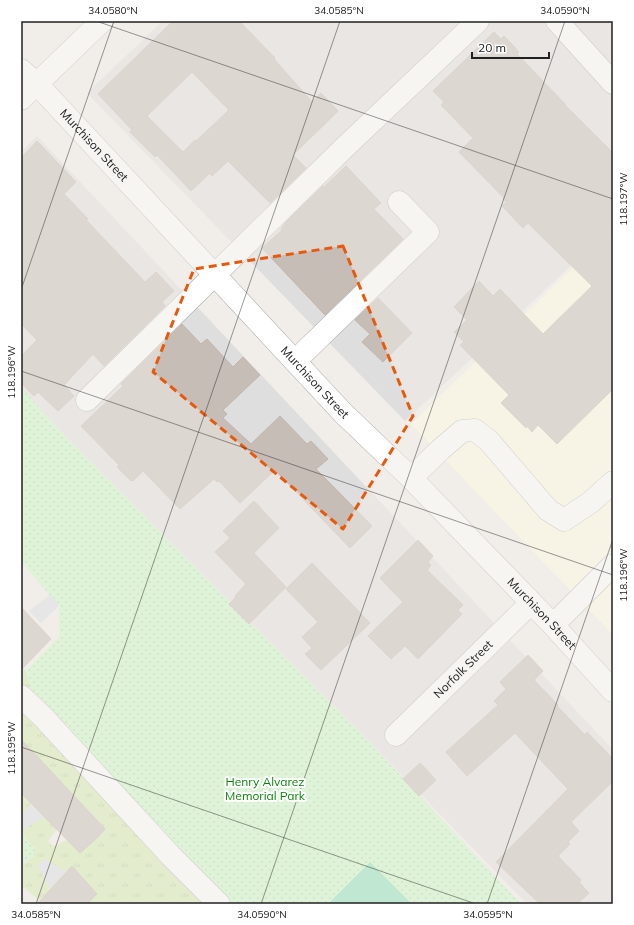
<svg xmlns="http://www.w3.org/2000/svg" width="634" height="925" viewBox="0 0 634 925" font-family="Mulish,sans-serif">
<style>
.residential{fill:#dfdede}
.education{fill:#fffce3}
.grass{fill:url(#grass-tufts)}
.park{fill:url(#park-dots)}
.pitch{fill:#86e0b5}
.plaza{fill:#dcdde7}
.building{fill:#c6bdb7;stroke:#c4b3aa;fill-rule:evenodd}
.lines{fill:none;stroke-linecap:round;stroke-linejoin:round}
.minor-casing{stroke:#a8a8a8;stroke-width:23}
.minor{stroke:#fff;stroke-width:22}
.marked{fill:none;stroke:#e8590c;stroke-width:3;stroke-dasharray:8 5;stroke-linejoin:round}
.ticks{fill:none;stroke:#212121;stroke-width:1;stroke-opacity:0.45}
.labels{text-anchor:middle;stroke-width:4;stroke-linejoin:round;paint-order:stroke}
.street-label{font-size:12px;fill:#212121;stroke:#fff}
.park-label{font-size:12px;fill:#0c840b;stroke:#fff}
.neatline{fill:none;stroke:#212121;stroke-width:1.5}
.ticks-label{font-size:10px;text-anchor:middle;fill:#212121}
</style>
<defs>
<pattern id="grass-tufts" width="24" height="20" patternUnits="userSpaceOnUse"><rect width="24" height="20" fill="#d2ebae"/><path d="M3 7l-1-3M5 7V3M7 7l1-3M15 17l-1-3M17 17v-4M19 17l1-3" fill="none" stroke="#b4c995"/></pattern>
<pattern id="park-dots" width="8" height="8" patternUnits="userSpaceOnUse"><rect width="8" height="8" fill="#c7fac6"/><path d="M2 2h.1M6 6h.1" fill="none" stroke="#abd6aa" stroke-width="1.8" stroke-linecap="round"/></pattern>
</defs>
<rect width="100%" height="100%" fill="#f1ede8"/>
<!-- residential -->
<path class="residential" d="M163,21H613V226L405,421L87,93Z
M37,136L613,750V904H527L366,738L64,435L21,387V152Z"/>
<!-- education -->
<path class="education" d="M613,229V635L411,424Z"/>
<!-- grass -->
<path class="grass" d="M21,666L26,671L31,685L23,693L21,690Z
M21,703L213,904H84L73,867L67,872L45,859L38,866L51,889L39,900L22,886L21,887V867L32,857L36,849L21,834V831L44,816L57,829L48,841L53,847L67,840L80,850L98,837L105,829L21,739Z
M21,793L32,804L21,815Z"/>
<!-- park -->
<path class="park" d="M21,387L64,435L366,738L521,904H226L24,693L30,685L26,671L59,637V606L21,561Z
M21,834L36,849L32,857L21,867Z"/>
<!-- pitch -->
<path class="pitch" d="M370,862L412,904H328Z"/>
<!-- plaza -->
<path class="plaza" d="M51,594L59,606L41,623L29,611Z
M32,804L44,816L21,831V815Z
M45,859L67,872L51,889L37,866Z"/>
<!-- building -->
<path class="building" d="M173,21H239L275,58L274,59L312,102L321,93L338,111L293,155L306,168L270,203L228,161L212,176L210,173L191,191L157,155L155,157L130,132L132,130L98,94ZM192,72L228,109V111L196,141L195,140L183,152L147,116Z
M494,32L501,39L504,36L519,52L517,54L566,105H565L613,153V389L557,444L538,425L532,432L527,426L526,428L501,403L509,395L460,345L464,342L454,332L467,320L454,307L479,281L493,296L500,289L543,334L592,286L528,223L523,228L502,206L506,202L503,199L504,198L459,152L473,138L441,105L444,102L433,91Z
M37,141L76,182L64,194L88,219L86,220L145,282L156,272L174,291L162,302L165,306L104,366L93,354L64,385L74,396L58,411L38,392L34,396L21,383V356L37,340L21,324V158Z
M346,166L381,203L374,209L403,239L325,315L262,248L282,230L281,229L287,221L323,186L324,187Z
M378,298L412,333L383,362L362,342L370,334L355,320Z
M182,324L201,344L207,339L233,367L243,357L260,375L223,410L227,414L223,418L251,444L280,416L307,444L311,441L328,459L316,469L372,526L350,548L275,470L240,503L219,481L217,482L214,479L180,509L143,471L133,481L132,480L131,481L117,467L119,465L81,426L123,386L121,384Z
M254,501L279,528L254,553L286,587L249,624L229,604L236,597L235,596L246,584L215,552L230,538L223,531Z
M418,540L433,556L428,562L431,565L427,570L463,605L458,610L462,614L418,659L405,646L391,659L368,636L403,602L380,578Z
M312,563L370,623L321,670L305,654L312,648L302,637L318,622L286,589Z
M21,607L51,639L21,670Z
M528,655L543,671L534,680L558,705L557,706L585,735L587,732L613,759V781L571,822L579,831L568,842L570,844L558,856L581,880L579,882L589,893L577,904H540L496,862L568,789L515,733L467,776L446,752L498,705L494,701L506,689L500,682Z
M21,739L105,829L98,837L80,853L21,793Z
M420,763L436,780L419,796L403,779Z
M72,866L97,894L87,904H37Z"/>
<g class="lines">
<defs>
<g id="minor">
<path d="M557,21L613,83"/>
<path id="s1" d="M21,70L37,84L343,413L411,478L553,625L613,691"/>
<path d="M21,99L102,21"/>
<path d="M295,361L428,232L399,202"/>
<path d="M87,400L345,147L478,21"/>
<path d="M411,478L440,450L462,431L475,430L489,441L548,510L564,520L591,502L613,482"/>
<path d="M553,625L613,565"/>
<path d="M21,696L43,717L171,856L219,904"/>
<path id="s2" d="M396,735L531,603"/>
</g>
</defs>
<!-- minor casing -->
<use href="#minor" class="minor-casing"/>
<!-- minor -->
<use href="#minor" class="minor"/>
</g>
<!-- marked area -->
<path d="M0 0H634V925H0ZM343,246L413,416L343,529L153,372L194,269Z" fill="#f1ede8" fill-opacity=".55" fill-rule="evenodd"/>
<path class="marked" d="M343,246L413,416L343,529L153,372L194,269Z"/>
<!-- ticks -->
<path class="ticks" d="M96,21L613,199M21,290L114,21M21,371L613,575M21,747L476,904M36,904L340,21M261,904L565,21M487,904L613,539"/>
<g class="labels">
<!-- street labels -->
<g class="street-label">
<text dy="4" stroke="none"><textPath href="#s1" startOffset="105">Murchison Street</textPath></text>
<text dy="4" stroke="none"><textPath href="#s1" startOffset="429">Murchison Street</textPath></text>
<text dy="4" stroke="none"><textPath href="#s1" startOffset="753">Murchison Street</textPath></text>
<text dy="4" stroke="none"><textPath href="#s2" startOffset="94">Norfolk Street</textPath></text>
</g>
<!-- park labels -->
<g class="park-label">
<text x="265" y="786">Henry Alvarez<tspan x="265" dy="14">Memorial Park</tspan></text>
</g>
</g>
<!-- border -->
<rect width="634" height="925" fill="none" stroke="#ffffff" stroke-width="44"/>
<!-- scale -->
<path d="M472 52v6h77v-6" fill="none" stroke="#212121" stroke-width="2"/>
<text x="478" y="52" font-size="12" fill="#212121" stroke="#ffffff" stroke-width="3" paint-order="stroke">20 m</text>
<rect x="22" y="22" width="590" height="881" class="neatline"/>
<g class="ticks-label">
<text x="113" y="14">34.0580°N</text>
<text x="339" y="14">34.0585°N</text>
<text x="565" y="14">34.0590°N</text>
<text transform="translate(623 199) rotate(-90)" y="4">118.197°W</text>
<text transform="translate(11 372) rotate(-90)" y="4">118.196°W</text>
<text transform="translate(623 575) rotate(-90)" y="4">118.196°W</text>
<text transform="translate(11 748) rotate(-90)" y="4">118.195°W</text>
<text x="36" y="918">34.0585°N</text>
<text x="262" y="918">34.0590°N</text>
<text x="488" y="918">34.0595°N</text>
</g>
</svg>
